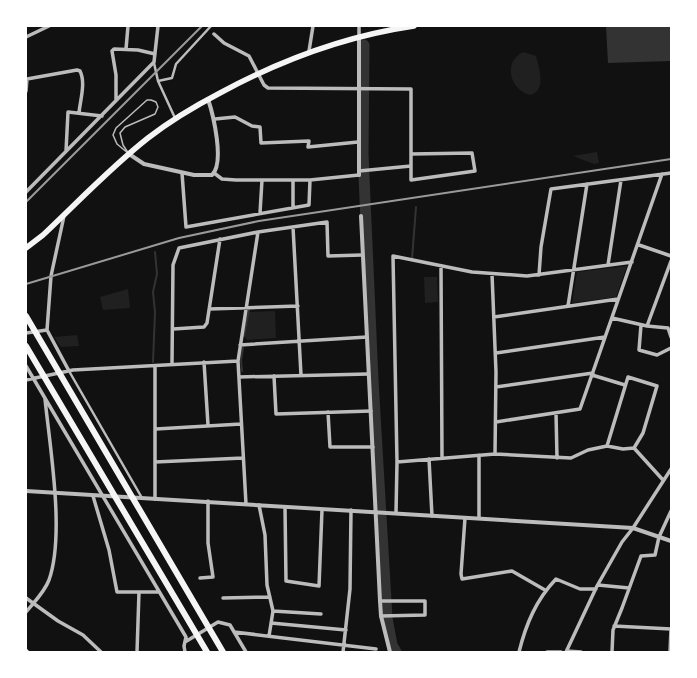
<svg xmlns="http://www.w3.org/2000/svg" width="697" height="678" viewBox="0 0 697 678" font-family="Figtree,sans-serif">
<style>
.green{fill:#202020}
.water{fill:#333}
.lines{fill:none;stroke-linecap:round;stroke-linejoin:round}
.stream{stroke:#333;stroke-width:2}
.river{stroke:#333;stroke-width:11}
.service{stroke:#bcbcbc;stroke-width:1.5}
.pedestrian{stroke:#bcbcbc;stroke-width:2.5}
.minor{stroke:#bcbcbc;stroke-width:3.5}
.tertiary{stroke:#bcbcbc;stroke-width:4}
.secondary{stroke:#f5f5f5;stroke-width:4.5}
.trunk{stroke:#f5f5f5;stroke-width:5.5}
.motorway{stroke:#f5f5f5;stroke-width:6}
.rail{stroke:#9a9a9a;stroke-width:2}
</style>
<rect width="100%" height="100%" fill="#111"/>
<!-- green -->
<path class="green" d="M523,52L536,56C539,67 547,91 530,95C509,89 503,62 523,52Z
M597,152L599,163L594,164L573,156Z
M627,266L616,297L572,303L577,272Z
M424,277H437L438,302L425,303Z
M128,289L130,308L103,310L100,297Z
M275,311L276,338L247,340L245,337L249,312Z
M77,335L79,346L61,347L54,337Z"/>
<!-- water -->
<path class="water" d="M606,26H671V61L608,63Z"/>
<g class="lines">
<!-- stream -->
<path class="stream" d="M412,259L416,207
M244,336L249,310
M153,362L155,312L153,292L157,274L155,252
M242,371L241,360L243,348"/>
<!-- river -->
<path class="river" d="M364,45L363,154L373,380L387,618L392,645L396,652"/>
<!-- service -->
<path class="service" d="M147,100H151L156,102L158,107L155,114L125,127L120,133L123,145L129,154L117,144L113,135L116,128Z"/>
<!-- pedestrian -->
<path class="pedestrian" d="M154,63L158,81
M175,118L158,81L172,78L176,64L211,26
M69,371L142,498"/>
<!-- minor -->
<path class="minor" d="M214,34L224,43L249,56L264,85L268,88L411,89V180L475,171L472,153L411,154
M26,37L49,26
M359,37V26
M126,49L128,26
M309,51L313,26
M26,91L27,79L77,70L80,71C86,83 80,101 79,113
M116,101V75L112,51L114,49L138,50L155,54
M215,119L235,117L252,126L260,127L261,143L309,141L308,147L358,142
M66,151L68,112L102,116
M359,171L411,166
M182,173L186,227L309,205L310,180
M214,173L222,179L236,180H310L359,175
M26,192L154,62L158,26
M293,208V180
M260,213L262,180
M64,216L51,276L47,330L69,371
M293,227L301,375
M639,245L671,256
M608,265L621,180
M441,266L442,458
M492,274L496,372L495,454
M539,275L541,247L551,189L671,173
M568,306L587,184
M209,309L298,306
M494,317L618,299
M612,318L647,326L671,261
M641,325L639,350L657,355L671,348
M647,326L668,328L671,337
M173,329L204,327L207,323L220,239
M26,333L47,330
M240,345L367,337
M496,353L605,337
M204,362L208,425
M172,363L173,265L179,248L258,232L327,222L328,256L362,255
M26,366L186,637L184,646L185,652
M155,367V499
M592,375L625,385
M274,376L276,414L371,411
M239,377L368,374
M26,380L73,370L238,361
M496,387L593,373
M328,412L330,447H373
M556,413L557,458
M496,422L580,409L662,174
M156,429L241,424
M607,446L628,377L657,386L643,433L634,448
M429,459L432,516
M155,462L243,458
M397,462L495,454L571,458L588,450L607,446L623,449L634,448L663,480
M93,496L109,550L117,592H159
M246,504L238,361L258,232
M259,505L265,535L267,585L273,611L269,636
M285,507L286,581L319,586L322,510
M396,513L397,462L393,256L472,272L527,276L632,262
M465,518L461,574L462,579L512,571L545,590
M479,518V455
M200,578L213,577L208,543V501
M598,585L629,588
M26,598L58,621L83,635L101,652
M223,598L270,597
M380,601H425V615L381,616
M273,611L321,614
M26,612C34,602 44,593 49,580C65,535 50,448 45,399
M271,623L346,630
M614,626L671,629L670,652
M234,632L376,649
M185,642L218,622L230,625L246,652
M567,651L581,652
M137,652L139,592
M343,652L350,589L351,510
M519,652C526,624 536,600 556,579L580,589H596
M547,652H561
M566,652L597,586L622,542L633,528L671,469
M612,652L613,630L622,608L641,556L655,555L659,537L671,511"/>
<!-- tertiary -->
<path class="tertiary" d="M129,154L144,164L194,175H212C225,163 213,114 208,99
M359,175V37
M361,216L380,601L381,616L390,652
M26,491L633,528L671,541"/>
<!-- secondary -->
<path class="secondary" d="M26,651L27,652"/>
<!-- trunk -->
<path class="trunk" d="M26,248L43,235C78,202 111,167 148,138C170,121 195,106 220,93C281,60 345,36 414,26"/>
<!-- motorway -->
<path class="motorway" d="M26,316L223,652
M26,346L207,652"/>
<!-- rail -->
<path class="rail" d="M26,202L202,26
M26,284L179,238L259,221L671,159"/>
</g>
<!-- border -->
<rect width="697" height="678" fill="none" stroke="#ffffff" stroke-width="54"/>
</svg>
